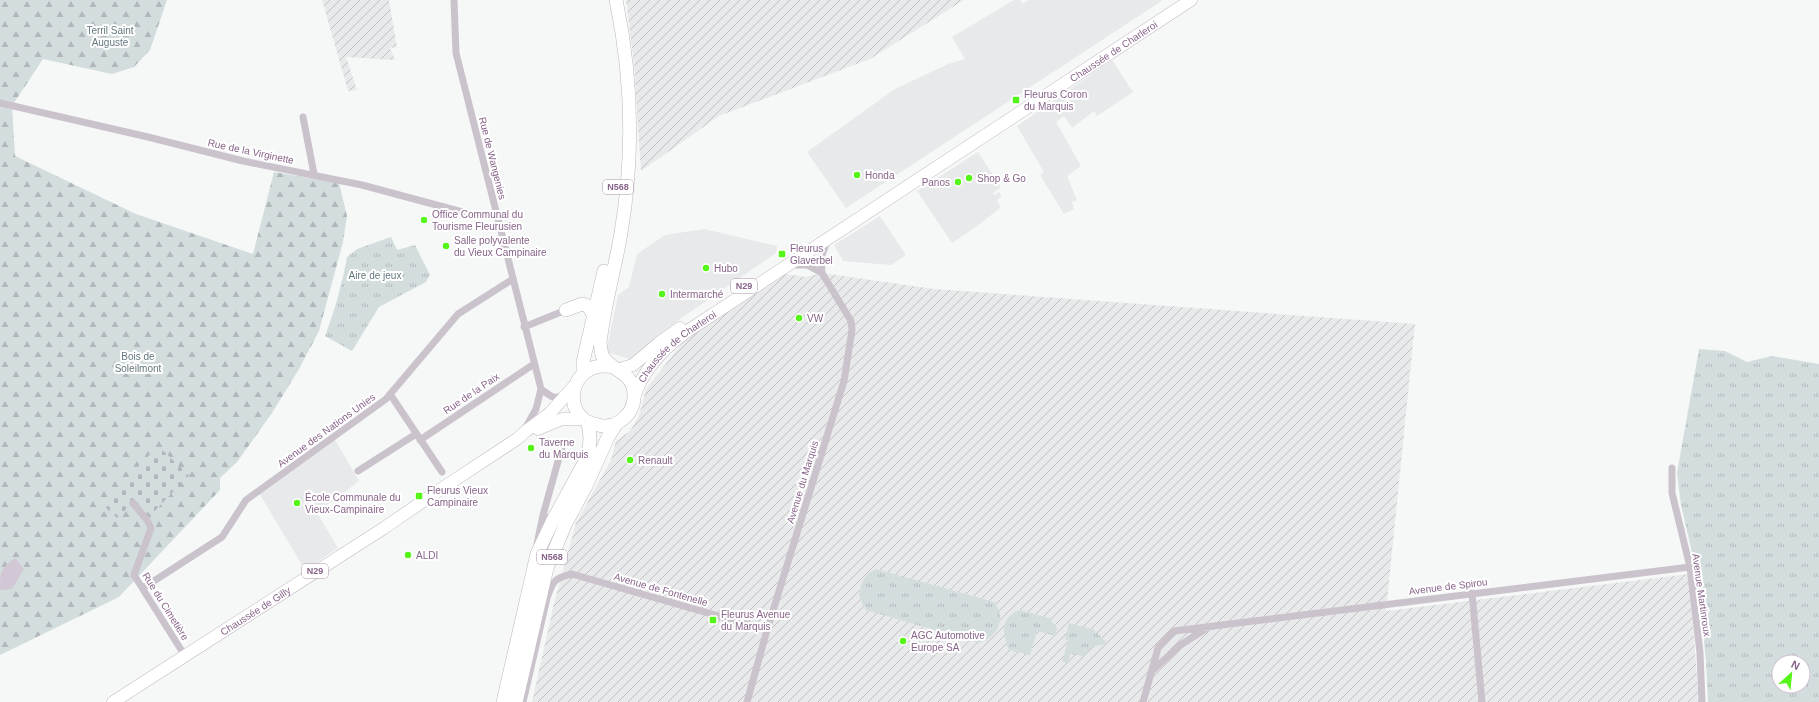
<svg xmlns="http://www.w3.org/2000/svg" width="1819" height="702" viewBox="0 0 1819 702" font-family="Helvetica,sans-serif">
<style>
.built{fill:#e8e9ea}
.industrial{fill:url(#industrial-furrows)}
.grass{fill:url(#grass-tufts);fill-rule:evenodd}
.forest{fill:url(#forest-firs)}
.cemetery{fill:url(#cemetery-stones)}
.water{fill:#d2c8d5}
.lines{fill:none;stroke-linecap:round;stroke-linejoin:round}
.primary-casing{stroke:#c1b8c1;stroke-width:13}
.highway-casing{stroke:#beb6be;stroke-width:14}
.street{stroke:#cbc3cc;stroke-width:7}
.primary{stroke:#fff;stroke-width:12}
.highway{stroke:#fff;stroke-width:13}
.poi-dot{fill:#55f519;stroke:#fff;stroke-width:1.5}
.labels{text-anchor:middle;stroke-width:4;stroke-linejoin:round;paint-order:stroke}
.shield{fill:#fff;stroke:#ab92ac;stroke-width:1}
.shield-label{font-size:9px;font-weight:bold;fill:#876489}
.park-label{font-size:10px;fill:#64777f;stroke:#fff}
.street-label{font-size:10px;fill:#876489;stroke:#fff}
.poi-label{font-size:10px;fill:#876489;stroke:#fff;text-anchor:start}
</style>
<defs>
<pattern id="industrial-furrows" width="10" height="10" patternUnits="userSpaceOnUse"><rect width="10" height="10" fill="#e8e9ea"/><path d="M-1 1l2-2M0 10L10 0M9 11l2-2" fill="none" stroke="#c2c0c3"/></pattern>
<pattern id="grass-tufts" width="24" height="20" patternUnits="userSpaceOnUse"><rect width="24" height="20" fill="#d3ddde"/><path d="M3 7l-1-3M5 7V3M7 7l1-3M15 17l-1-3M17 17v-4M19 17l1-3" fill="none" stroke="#b1b7ba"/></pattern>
<pattern id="forest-firs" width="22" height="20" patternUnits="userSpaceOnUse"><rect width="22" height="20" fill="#d3ddde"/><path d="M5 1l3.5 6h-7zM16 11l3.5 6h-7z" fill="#b1b7ba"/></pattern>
<pattern id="cemetery-stones" width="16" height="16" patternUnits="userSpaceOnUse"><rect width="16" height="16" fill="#d3ddde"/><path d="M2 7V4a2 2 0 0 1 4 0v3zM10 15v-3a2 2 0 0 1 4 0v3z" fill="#b1b7ba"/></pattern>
</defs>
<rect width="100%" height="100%" fill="#f5f8f7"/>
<!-- built -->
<path class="built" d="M1014,0H1021L1022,4L1029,0H1163L846,208L807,152L895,89L948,64L965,59L952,37Z
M1112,60L1133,92L1097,116L1094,111L1072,128L1064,116L1056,122L1081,166L1067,176L1077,200L1072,202L1074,209L1064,214L1040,175L1044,172L1017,126Z
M978,152L1001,187L993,193L994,195L999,192L1002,196L997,200L1000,206L999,209L977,226L952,243L917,191Z
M880,216L906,255L891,265L843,261L834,245Z
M704,229L777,246L776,253L680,319L633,360L606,352L618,295L629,287L637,254L665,235Z
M334,438L359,481L317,513L338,548L305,570L259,493Z"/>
<!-- industrial -->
<path class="industrial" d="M322,0H389L397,47L390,48L395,60L346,57L357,90L348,91Z
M626,0H964L870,59L719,116L641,171L634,63Z
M822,273L934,289L1415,324L1386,611L1689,574L1699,702H532L554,603L576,523L611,460L616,441L630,431L639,416L646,389L683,342L692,335L786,274L806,277Z"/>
<!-- grass -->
<path class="grass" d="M391,237L397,250L415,245L430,275L426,282L379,307L352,351L325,336C335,310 342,284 347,257L357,249Z
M1699,349L1725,351L1747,362L1772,356L1819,364V702H1708L1706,661L1697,574L1681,505L1677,473ZM1779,662H1803V686H1779Z
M876,569L994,602C996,606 1000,610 1000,614C1002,628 991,640 979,643L866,610C864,606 861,602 860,598C858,586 865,573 876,569Z
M1020,610L1049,618L1057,628L1056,636L1037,631L1030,655L1009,650C1002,632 1000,618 1020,610Z
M1069,623L1094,630L1108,644L1093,646L1084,656L1070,654L1069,663L1062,662L1068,641L1065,639Z"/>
<!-- forest -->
<path class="forest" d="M0,0H167L150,50L134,67L112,74L43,59L12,106L15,156L136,214L253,254L274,172L339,183L347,216L343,242L319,331L299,369L272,413L237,462L220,478V490L119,597L0,655Z"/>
<!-- cemetery -->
<path class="cemetery" d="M158,446L189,475L151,515L135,500L117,518L102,504Z"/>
<!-- water -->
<path class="water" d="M15,558L24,569L12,589L0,590C0,571 0,569 15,558Z"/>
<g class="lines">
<defs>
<g id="primary">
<path d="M620,369L633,365L659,343L680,328"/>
<path id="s1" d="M634,398C642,370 663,349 686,332L1191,0"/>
<path d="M538,429L562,419H584"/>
<path id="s2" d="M113,702L384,528L438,491L517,439L526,431L550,413L574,386"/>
</g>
<path id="highway" d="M566,310L582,304L588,306L594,316
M614,367C569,357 558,419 598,425C605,427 613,426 619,422C628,416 634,407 634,397C635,370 611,373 602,355C601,352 601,347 600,343C604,306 615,269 621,233C634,156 632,76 616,0
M583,372V362L604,271
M503,702L537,554L553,520L589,454L590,437L588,422
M516,702L547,568L565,525L586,486L608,437L617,423"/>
</defs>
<!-- primary casing -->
<use href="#primary" class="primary-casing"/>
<!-- highway casing -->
<use href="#highway" class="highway-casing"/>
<!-- street -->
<path class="street" d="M454,0L456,53L541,389L536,409L525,429
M0,103L148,137L243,161L362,185L470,214L497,216
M303,117L314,174
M791,265H807L822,273
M524,327L566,310
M541,389C548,394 554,401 563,395
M390,394L442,472
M420,440L534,364
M1672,468V493L1690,567L1700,653L1702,702
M358,471L416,434
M133,503L147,520L151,528L134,575L185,656
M543,515L562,447
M537,544L543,515L546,517
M143,588L222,537L246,500L386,399L458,314L513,279
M1472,593L1482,702
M1151,672L1179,646L1207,628
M523,702L547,598C553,581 554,578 572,574L767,630
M747,702L767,630L844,381L852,330L851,321L822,273L821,258L827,241
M1143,702L1158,648L1174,631L1690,567"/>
<!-- primary -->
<use href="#primary" class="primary"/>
<!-- highway -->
<use href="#highway" class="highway"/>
</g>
<!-- markers -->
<g class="poi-dot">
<rect x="1012" y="96" width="8" height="8" rx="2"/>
<circle cx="857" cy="175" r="4"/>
<circle cx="969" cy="178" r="4"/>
<circle cx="958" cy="182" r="4"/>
<circle cx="424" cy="220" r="4"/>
<circle cx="446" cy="246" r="4"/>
<rect x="778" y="250" width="8" height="8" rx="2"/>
<circle cx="706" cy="268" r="4"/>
<circle cx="662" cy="294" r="4"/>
<circle cx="799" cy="318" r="4"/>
<circle cx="531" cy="448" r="4"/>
<circle cx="630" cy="460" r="4"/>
<rect x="415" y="492" width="8" height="8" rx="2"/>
<circle cx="297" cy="503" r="4"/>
<circle cx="408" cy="555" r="4"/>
<rect x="709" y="616" width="8" height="8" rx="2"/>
<circle cx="903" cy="641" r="4"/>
</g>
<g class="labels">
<!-- shield labels -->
<g class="shield">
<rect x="603" y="180" width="30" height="14" rx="3"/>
<rect x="731" y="279" width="26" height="14" rx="3"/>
<rect x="537" y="550" width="30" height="14" rx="3"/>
<rect x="302" y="564" width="26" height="14" rx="3"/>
</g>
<g class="shield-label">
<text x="618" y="190">N568</text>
<text x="744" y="289">N29</text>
<text x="552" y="560">N568</text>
<text x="315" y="574">N29</text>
</g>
<!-- park labels -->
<g class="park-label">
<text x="110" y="34">Terril Saint<tspan x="110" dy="12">Auguste</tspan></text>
<text x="375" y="279">Aire de jeux</text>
<text x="138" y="360">Bois de<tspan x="138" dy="12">Soleilmont</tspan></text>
</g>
<!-- street labels -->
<g class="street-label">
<text dy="4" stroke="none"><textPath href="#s1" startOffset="597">Chaussée de Charleroi</textPath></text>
<text transform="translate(251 151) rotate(12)" y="4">Rue de la Virginette</text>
<text transform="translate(493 158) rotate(76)" y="4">Rue de Wangenies</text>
<text dy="4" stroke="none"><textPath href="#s1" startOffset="69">Chaussée de Charleroi</textPath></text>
<text transform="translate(471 393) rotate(-34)" y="4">Rue de la Paix</text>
<text transform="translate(326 430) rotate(-36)" y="4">Avenue des Nations Unies</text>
<text transform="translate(802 482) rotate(-73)" y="4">Avenue du Marquis</text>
<text transform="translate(1448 586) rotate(-7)" y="4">Avenue de Spirou</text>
<text transform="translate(661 589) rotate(16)" y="4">Avenue de Fontenelle</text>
<text transform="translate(1702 595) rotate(82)" y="4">Avenue Martinroux</text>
<text transform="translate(166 606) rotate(58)" y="4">Rue du Cimetière</text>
<text dy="4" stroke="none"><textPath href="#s2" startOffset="169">Chaussée de Gilly</textPath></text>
</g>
<!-- poi labels -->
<g class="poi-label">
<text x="1024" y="98">Fleurus Coron<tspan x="1024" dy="12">du Marquis</tspan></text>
<text x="865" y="179">Honda</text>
<text x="977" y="182">Shop &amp; Go</text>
<text x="950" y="186" text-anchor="end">Panos</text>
<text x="432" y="218">Office Communal du<tspan x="432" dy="12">Tourisme Fleurusien</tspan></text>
<text x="454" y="244">Salle polyvalente<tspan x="454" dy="12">du Vieux Campinaire</tspan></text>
<text x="790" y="252">Fleurus<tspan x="790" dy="12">Glaverbel</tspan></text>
<text x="714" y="272">Hubo</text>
<text x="670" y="298">Intermarché</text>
<text x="807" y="322">VW</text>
<text x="539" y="446">Taverne<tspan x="539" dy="12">du Marquis</tspan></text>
<text x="638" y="464">Renault</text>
<text x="427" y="494">Fleurus Vieux<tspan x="427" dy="12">Campinaire</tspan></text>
<text x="305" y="501">École Communale du<tspan x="305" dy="12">Vieux-Campinaire</tspan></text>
<text x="416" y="559">ALDI</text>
<text x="721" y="618">Fleurus Avenue<tspan x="721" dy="12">du Marquis</tspan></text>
<text x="911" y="639">AGC Automotive<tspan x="911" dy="12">Europe SA</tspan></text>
</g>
</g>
<!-- north arrow -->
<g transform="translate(1791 674) rotate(27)"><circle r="19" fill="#ffffff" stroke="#cfc1d0"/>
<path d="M0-3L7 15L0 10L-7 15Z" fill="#55f519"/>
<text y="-6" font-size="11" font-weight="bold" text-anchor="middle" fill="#876489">N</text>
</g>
</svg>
